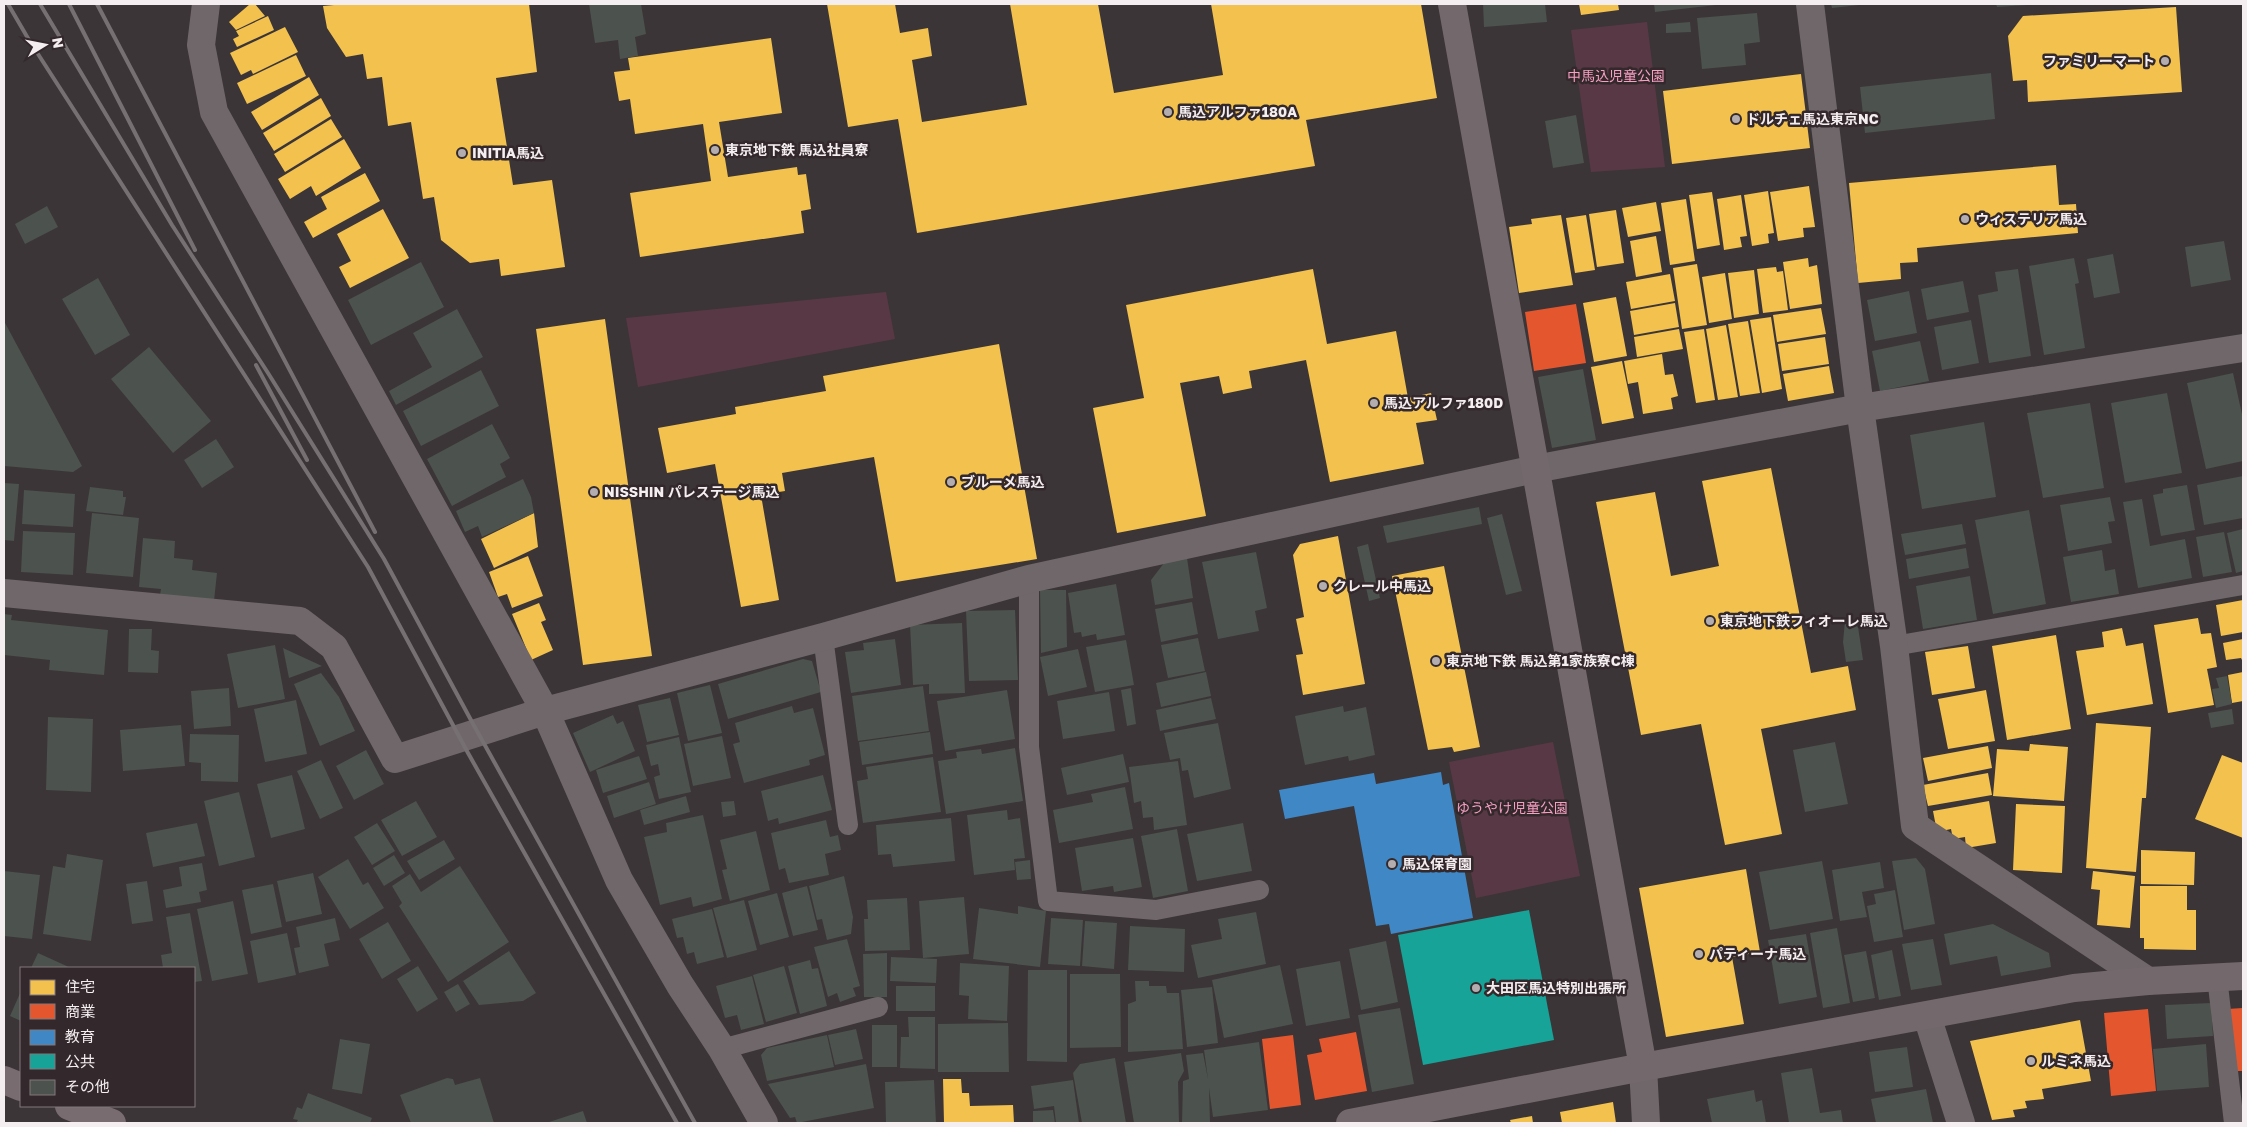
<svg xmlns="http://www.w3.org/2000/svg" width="2247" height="1127" viewBox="0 0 2247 1127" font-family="'Golos Text','Noto Sans JP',sans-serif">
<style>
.green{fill:#583844}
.homes{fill:#f2c14e}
.shops{fill:#e4572e}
.schools{fill:#3f88c5}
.public{fill:#17a398}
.building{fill:#4c524d}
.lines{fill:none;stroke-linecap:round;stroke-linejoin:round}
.lane{stroke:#70676a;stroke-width:20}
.street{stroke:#70676a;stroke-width:28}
.secondary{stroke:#73696d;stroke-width:28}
.highway{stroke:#786c71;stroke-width:28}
.rail{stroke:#767073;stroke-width:4}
.poi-dot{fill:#b4adb0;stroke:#33292c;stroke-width:2}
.labels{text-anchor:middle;stroke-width:5;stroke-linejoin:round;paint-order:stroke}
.poi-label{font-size:14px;font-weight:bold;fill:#f5eef0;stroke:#33292c;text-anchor:start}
.park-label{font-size:14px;fill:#f89fc2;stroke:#33292c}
</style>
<rect width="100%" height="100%" fill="#3b3538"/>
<!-- green -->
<path class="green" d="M1647,22L1665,167L1591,172L1571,30Z
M886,292L895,339L638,387L626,318Z
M1553,742L1580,876L1476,898L1449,762Z"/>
<!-- homes -->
<path class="homes" d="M250,4H255L265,16L236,30L229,22Z
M345,4H529L537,72L496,78L513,185L552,180L565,267L501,276L499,259L470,263L441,240L434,197L423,199L411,122L388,126L382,77L367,79L363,54L346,57L327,28L323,6Z
M827,4H895L900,33L928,28L932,56L912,60L922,122L1027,105L1010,4H1098L1114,93L1223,75L1211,4H1421L1437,98L1306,120L1315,166L917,233L898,119L848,127Z
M1579,4H1618L1619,10L1581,15Z
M2176,7L2182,92L2028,102L2027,80L2013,81L2008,36L2023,16Z
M268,16L274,30L237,47L233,39L239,36L236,31Z
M285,27L298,52L253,74L251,70L241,75L230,53Z
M771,38L782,113L719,122L728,177L797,167L798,175L806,174L811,209L801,211L804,233L640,257L630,193L711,181L703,124L635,134L630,99L619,101L614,72L630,70L628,58Z
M296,55L306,76L247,104L237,83Z
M1801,74L1810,148L1672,164L1663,91Z
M309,77L319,95L262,130L251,112Z
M321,98L331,116L274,151L263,133Z
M331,119L342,137L285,172L274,154Z
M344,139L361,168L316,196L311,186L290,199L278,179Z
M2056,165L2059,205L2076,204L2078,233L1917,248L1918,262L1900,263L1901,279L1858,283L1849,183Z
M365,173L380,201L313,238L304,222L327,209L321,197Z
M1809,186L1815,227L1803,228L1804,237L1778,241L1770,192Z
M1768,191L1774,233L1768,234L1769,243L1752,246L1744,195Z
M1712,192L1720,245L1697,249L1689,195Z
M1741,195L1747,236L1740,237L1742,247L1724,250L1717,199Z
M1686,199L1695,261L1670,265L1661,203Z
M1656,202L1661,231L1628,237L1622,208Z
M383,209L409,258L350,288L339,267L351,261L337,234Z
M1616,210L1624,263L1597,267L1589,214Z
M1561,215L1573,285L1519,293L1509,227L1532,224L1531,219Z
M1586,215L1595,270L1575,273L1566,218Z
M1656,236L1662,272L1636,277L1630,241Z
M1808,258L1809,267L1817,265L1822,304L1790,309L1783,262Z
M1697,264L1707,325L1682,329L1673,268Z
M1776,267L1777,272L1783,271L1788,310L1763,313L1757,269Z
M1313,269L1327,344L1396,331L1408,398L1431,393L1437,420L1416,423L1424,464L1330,482L1306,360L1249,371L1252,388L1223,394L1219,376L1180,383L1206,516L1117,533L1093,408L1144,398L1126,305Z
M1754,270L1759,314L1734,318L1728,273Z
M1725,273L1732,319L1709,323L1702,277Z
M1670,274L1675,301L1631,309L1626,282Z
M1616,297L1627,356L1594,362L1583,303Z
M1675,303L1679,327L1634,335L1630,311Z
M1821,308L1826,334L1777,342L1773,315Z
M1771,317L1782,389L1762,393L1750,320Z
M605,319L652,656L583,665L536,329Z
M1748,321L1760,393L1740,396L1728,324Z
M1726,325L1738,397L1718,400L1706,329Z
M1679,329L1683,349L1637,357L1634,337Z
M1704,329L1715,400L1696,403L1684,332Z
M1825,337L1829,364L1782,371L1778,344Z
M999,344L1037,559L896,582L874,457L782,473L785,491L761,495L779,600L741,607L715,464L667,473L658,428L736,414L735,407L826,391L823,376Z
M1662,354L1665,375L1673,374L1678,396L1671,398L1673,409L1643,414L1638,382L1628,384L1624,361Z
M1622,361L1634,418L1602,424L1591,367Z
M1829,366L1834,393L1788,401L1783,374Z
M1771,468L1811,673L1848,666L1856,710L1761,729L1782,834L1725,845L1701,724L1641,735L1596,502L1655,492L1671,576L1719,566L1702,481Z
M534,513L538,547L494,568L481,539Z
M1338,536L1365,684L1303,695L1296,655L1303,654L1296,619L1304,617L1293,555L1300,544Z
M528,556L543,596L512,608L507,594L498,597L489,572Z
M1444,566L1480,747L1454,752L1452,747L1428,750L1392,576Z
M2243,600V632L2221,636L2216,605Z
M539,603L546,620L541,622L553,650L531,660L512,614Z
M2198,618L2201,634L2211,633L2217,667L2207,669L2214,705L2168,713L2154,625Z
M2122,628L2126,646L2143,643L2153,704L2087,715L2076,651L2104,647L2102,632Z
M2056,635L2071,729L2007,740L1992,646Z
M2243,639V662L2241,658L2226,660L2223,643Z
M1968,646L1975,688L1932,695L1925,652Z
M2243,672V701L2232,703L2228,675Z
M1986,690L1995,741L1948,749L1938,699Z
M2096,723L2151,727L2146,798H2142L2136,872L2086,868Z
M2030,744L2068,747L2064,801L1993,796L1997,749L2029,751Z
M1988,746L1992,768L1928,781L1923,758Z
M2222,755L2243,763V838L2195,819Z
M1988,773L1992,795L1928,806L1923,785Z
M1989,801L1996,843L1966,848L1965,837L1953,839L1951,829L1937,832L1933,811Z
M2016,804L2065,806L2062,873L2013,870Z
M2141,850L2195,852L2194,885L2141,884Z
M1746,869L1760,952L1732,957L1744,1024L1666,1037L1639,888Z
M2093,871L2135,876L2130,928L2097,925L2100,890L2091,889Z
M2140,886H2187V910H2196V950L2144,949V938H2140Z
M2080,1020L2091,1081L2042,1089L2044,1099L2025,1101L2027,1108L2013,1110L2015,1117L1992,1120L1970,1041Z
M943,1079H961L962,1093H969L970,1106L1013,1105L1014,1123H944Z
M1613,1102L1616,1123H1562L1560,1112Z
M1532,1116L1533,1123H1511L1510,1120Z"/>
<!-- shops -->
<path class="shops" d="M1576,304L1586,363L1534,371L1525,312Z
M2243,1008V1071H2230L2227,1009Z
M2148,1009L2156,1091L2111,1096L2104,1013Z
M1356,1032L1367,1091L1315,1100L1307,1055L1322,1052L1319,1039Z
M1293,1035L1301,1105L1270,1109L1262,1039Z"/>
<!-- schools -->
<path class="schools" d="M1441,772L1443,785L1449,783L1473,918L1391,934L1389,924L1376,926L1354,806L1285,819L1279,790L1374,773L1376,784Z"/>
<!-- public -->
<path class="public" d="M1529,910L1554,1040L1423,1065L1398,935Z"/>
<!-- building -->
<path class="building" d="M589,4H641L646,34L635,37L638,56L620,59L618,40L595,43Z
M1483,4H1545L1547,22L1484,27Z
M1654,4H1716V5L1655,12Z
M1831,4H1859V5L1832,8Z
M1996,4H2027V5L1997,7Z
M1757,13L1760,42L1744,44L1746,65L1702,69L1697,18Z
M1690,22L1691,32L1666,33V24Z
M1991,73L1995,119L1865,133L1860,87Z
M1576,115L1584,163L1553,168L1545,121Z
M47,206L58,227L25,244L15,224Z
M2224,241L2231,280L2191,287L2185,247Z
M2113,254L2120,293L2094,298L2087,259Z
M2074,258L2079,283L2075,284L2085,348L2044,355L2029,266Z
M421,262L444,307L371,345L348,300Z
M2018,269L2031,356L1989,363L1978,295L1998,291L1995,272Z
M98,278L130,335L95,355L62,299Z
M1963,281L1969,312L1927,320L1921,289Z
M1909,291L1917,333L1875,341L1867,300Z
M457,309L483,357L396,405L389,391L432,367L413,333Z
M1971,320L1979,363L1942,370L1934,327Z
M4,321L82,466L73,472L4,466Z
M1920,341L1929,381L1880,391L1872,351Z
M149,347L211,421L173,453L111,379Z
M1583,369L1596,440L1552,448L1538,377Z
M481,370L499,406L421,446L403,411Z
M2233,373L2243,419V461L2206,469L2187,383Z
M2167,393L2182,473L2125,483L2111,403Z
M2090,403L2104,488L2043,498L2027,413Z
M1984,422L1996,497L1922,509L1910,435Z
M492,424L510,458L500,464L506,477L452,506L427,459Z
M216,439L234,467L202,488L184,460Z
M2243,476V518L2204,525L2197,485Z
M523,479L531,497L534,513L482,537L478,526L465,532L456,511Z
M4,483L19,484L14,541L4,540Z
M2187,485L2195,530L2161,536L2153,495L2163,493V489Z
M90,487L123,491V497H126L123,515L86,511Z
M24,490L75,494L73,527L22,524Z
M2110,497L2115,521L2108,522L2112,543L2068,551L2060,505Z
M2142,499L2150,546L2185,539L2192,578L2138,588L2123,502Z
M1479,507L1482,524L1387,543L1383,526Z
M2029,510L2046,604L1993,614L1975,520Z
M92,513L139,518L133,577L86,573Z
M1502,514L1522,591L1506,595L1487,518Z
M1962,524L1966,544L1905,555L1901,534Z
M2243,529V571L2236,573L2227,533Z
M23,531L75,533L73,575L21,572Z
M2224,532L2232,572L2203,577L2196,537Z
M143,538L175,541L174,558L193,560L192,570L217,573L214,601L160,595L161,589L139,587Z
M1368,544L1380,598L1369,601L1357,547Z
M1966,548L1969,568L1909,579L1906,559Z
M2102,550L2105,571L2115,569L2119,594L2071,602L2063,557Z
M1256,552L1267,608L1255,611L1259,631L1218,639L1202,562Z
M1187,558L1193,598L1155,605L1151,580L1164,563Z
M1970,576L1977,620L1923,629L1916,586Z
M1116,584L1125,635L1097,640L1096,634L1082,637L1081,632L1074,633L1068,593Z
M1040,590H1066L1067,647L1041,653Z
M1192,602L1198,634L1161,642L1155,609Z
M1015,610L1018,680L969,681L966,611Z
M4,614L12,615L11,620L108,630L104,675L49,670L50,660L4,655Z
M1857,620L1863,660L1846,662L1843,642L1845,621Z
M962,623L965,693L929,694V684L913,685L910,625Z
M129,629H152L151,650L159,651L158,673L128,672Z
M1198,638L1205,671L1168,678L1161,645Z
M895,639L901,685L851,693L845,652L864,650L863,643Z
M1126,640L1134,685L1095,692L1086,647Z
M275,645L285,699L238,708L227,654Z
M283,648L322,666L289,678Z
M1078,649L1087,687L1048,696L1040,657Z
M803,659L812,661L821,692L728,719L718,684Z
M1206,672L1211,696L1161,707L1156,683Z
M321,673L339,697L355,731L320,746L294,684Z
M2227,676L2232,704L2216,708L2212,689L2219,688L2216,678Z
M710,685L722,733L688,741L677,693Z
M923,686L929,731L858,741L852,696Z
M229,688L231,726L194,729L191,691Z
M1131,688L1136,724L1127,726L1121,690Z
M1007,690L1015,739L945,751L937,701Z
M1109,692L1115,731L1063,739L1057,701Z
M670,698L679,735L647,742L638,705Z
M1211,698L1216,719L1160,731L1156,710Z
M296,700L307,754L265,762L254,709Z
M792,706L794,713L813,708L825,755L809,760L810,765L744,783L733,744L740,742L735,723Z
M1343,706L1344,712L1366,707L1375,755L1349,761L1348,756L1305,765L1295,716Z
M2232,709L2234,724L2211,728L2208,713Z
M613,715L617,724L623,721L635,751L590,772L573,733Z
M48,717L93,719L91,792L46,790Z
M1218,723L1231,789L1194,798L1188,770L1182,771L1180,758L1170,760L1164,733Z
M181,725L185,766L123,771L120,730Z
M930,732L933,754L862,765L859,742Z
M190,734L239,735L238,782L201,781V763L189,762Z
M722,736L731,778L693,786L684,744Z
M679,737L691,792L659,799L654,777L660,775L658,764L651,766L646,745Z
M1835,742L1848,804L1805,812L1793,750Z
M1015,748L1023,801L946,814L938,761L957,758L956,752L981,749L982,754Z
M366,750L384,784L354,800L336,766Z
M1123,754L1129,782L1067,795L1061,768Z
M639,756L647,779L603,793L596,770Z
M933,757L941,812L863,823L857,781L868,779L866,767Z
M321,760L343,808L320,819L297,771Z
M1178,761L1187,825L1154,830L1153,817L1143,818L1141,801L1134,803L1129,767Z
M292,775L305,829L271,838L257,784Z
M823,775L832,810L779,824L778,818L768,821L761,791Z
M649,782L656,804L614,818L607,796Z
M1125,787L1133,829L1059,843L1053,810L1093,802L1091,794Z
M239,792L255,857L219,866L204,801Z
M686,796L690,812L644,825L640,810Z
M416,801L437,837L402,856L381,820Z
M734,801L736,815L723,817L721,802Z
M1007,810L1008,820L1020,818L1025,858L1014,859L1015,870L974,875L967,815Z
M703,815L722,899L693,907L691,897L660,905L644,837L667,832L666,823Z
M951,818L955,861L893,867L891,854L878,855L876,825Z
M826,820L830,837L838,835L841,850L825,854L829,875L789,883L785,868L779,870L771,833Z
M197,823L205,856L153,867L146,833Z
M377,823L395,851L372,865L354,837Z
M1243,823L1252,871L1197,881L1187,834Z
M1177,829L1188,891L1153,898L1141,836Z
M756,831L770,890L730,901L722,870L727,869L720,840Z
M1133,838L1142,887L1114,892L1113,886L1082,891L1075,848Z
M444,840L455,859L419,880L407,861Z
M67,854L103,860L91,941L43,934L53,866L65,868Z
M394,855L405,873L384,886L373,868Z
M1916,858L1925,869L1935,924L1904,930L1892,861Z
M348,859L363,885L368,882L384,908L350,929L318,877Z
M1030,860L1031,879L1017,880L1015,862Z
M1822,861L1833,919L1770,930L1759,872Z
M1880,862L1884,888L1862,892L1867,917L1840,921L1832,870Z
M202,863L207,890L199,892L201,902L166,908L163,890L182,886L179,867Z
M460,866L509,942L448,982L399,906L402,903L392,886L410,874L421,892Z
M4,871L40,875L32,939L4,936Z
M313,873L322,914L286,922L277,881Z
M844,876L853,917L851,934L827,940L822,919L817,920L809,886Z
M147,881L153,921L132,924L126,884Z
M273,884L282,927L251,934L242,890Z
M807,886L818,930L793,936L782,893Z
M1895,890L1903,937L1874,942L1867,906L1876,904L1874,894Z
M777,893L789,937L760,945L748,901Z
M964,897L969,954L923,958L919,901Z
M907,898L910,950L865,951L864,919H868L867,900Z
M744,900L757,950L727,958L713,908Z
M233,901L248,974L212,981L197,909Z
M1018,906L1046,911L1040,967L973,959L979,908L1018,914Z
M712,909L724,957L697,964L694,952L687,954L683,937L677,938L672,919Z
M1256,912L1266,964L1198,978L1191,945L1222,939L1218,919Z
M190,913L202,981L194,982V968H163L161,955L172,953L166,917Z
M335,918L340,940L324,944L329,966L299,973L294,948L300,947L296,927Z
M1051,918L1083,920L1080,966L1048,964Z
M1085,921L1117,923L1114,969L1082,966Z
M388,922L411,961L382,979L359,939Z
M1993,924L2049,953L2051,967L2001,976L1997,956L1950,965L1944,934Z
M1130,926L1185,929L1184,972L1128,970Z
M1837,928L1850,1003L1823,1008L1810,933Z
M287,933L296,975L258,983L250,941Z
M1806,934L1817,997L1779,1004L1768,940Z
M847,939L860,986L853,988L856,996L840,1002L837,993L828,997L814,947Z
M1933,939L1942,985L1911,990L1902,944Z
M1386,941L1398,1002L1361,1010L1349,949Z
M1892,950L1901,996L1879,1000L1871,955Z
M509,951L536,993L523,1001L479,1005L463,981Z
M1866,951L1875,998L1853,1002L1844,955Z
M38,953L71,968H31Z
M887,953V997H864L863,954Z
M891,957L937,959L936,983L890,981Z
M810,960L812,969L818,968L827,1006L800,1014L788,966Z
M1340,961L1350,1018L1306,1026L1296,969Z
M960,963L1009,966L1007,1021L968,1019L969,996L959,995Z
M1280,965L1293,1024L1224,1038L1212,980Z
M418,966L438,999L417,1012L397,979Z
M784,966L797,1013L766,1022L753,975Z
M1028,970H1067V1062L1027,1061Z
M1070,974H1120L1121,1047L1070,1048Z
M752,976L764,1024L741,1030L737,1015L725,1018L716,986Z
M1135,981H1149V986H1166L1167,993H1179L1183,1049L1128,1052V1004L1136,1001Z
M458,984L470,1004L456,1012L444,992Z
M896,986H935V1011H896Z
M1212,987L1218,1043L1187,1047L1181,990Z
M21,991V1021L10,1016Z
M2211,1003L2213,1036L2167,1039L2165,1005Z
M1400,1008L1414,1084L1372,1092L1358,1015Z
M908,1017H935V1069L900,1068L901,1037H909Z
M1008,1023L1009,1072H938V1024Z
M872,1025H897V1067H872Z
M856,1029L863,1059L835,1065L828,1035Z
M827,1035L834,1067L767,1081L761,1055L767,1048Z
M340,1039L370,1044L362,1094L332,1089Z
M1259,1042L1268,1110L1213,1117L1209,1088L1210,1122L1182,1123L1183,1081L1189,1079L1186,1055L1203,1053L1208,1079L1204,1050Z
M2206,1044L2209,1087L2157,1091L2153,1049Z
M1907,1047L1913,1087L1875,1092L1869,1052Z
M1181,1053L1184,1071L1178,1082L1179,1123H1134L1124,1062Z
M1115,1058L1126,1123H1082L1073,1073L1080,1064Z
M866,1064L874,1108L797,1123L795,1117L790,1118L768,1084Z
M1812,1068L1820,1113L1841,1110L1843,1123H1789L1781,1073Z
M447,1078L453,1079L455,1085L480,1078L494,1123H411L400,1095Z
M934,1080L936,1123H886L885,1082Z
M1073,1080L1079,1123H1056L1054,1106L1034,1109L1031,1086Z
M1926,1089L1933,1123H1876L1871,1099Z
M1754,1090L1756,1102L1762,1100L1766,1123H1712L1707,1099Z
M308,1093L372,1118L370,1123H296L298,1120L293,1119L297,1107L302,1109Z
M1053,1110L1055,1123H1033V1111Z
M583,1111L587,1123H546Z"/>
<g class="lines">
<!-- lane -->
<path class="lane" d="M1029,579V747L1048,901L1156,910L1259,890
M823,637L848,825
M1894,646L2243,585
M2217,977L2234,1123
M722,1049L878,1007"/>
<!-- street -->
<path class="street" d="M206,4L201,45L214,112L545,711L619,880L680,985L722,1049L764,1123
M1810,4L1860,408L1894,646L1915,826L2148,981
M4,593L300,621L334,647L395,759L545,711L823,637L1029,579L1535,469L1860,408L2243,348
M1927,1016L1961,1123
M1643,1067L1646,1123"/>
<!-- secondary -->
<path class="secondary" d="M1452,4L1643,1067
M1350,1123L1643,1067L2074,988L2148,981L2243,976"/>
<!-- highway -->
<path class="highway" d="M4,1080L21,1087
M69,1106L112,1123"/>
<!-- rail -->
<path class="rail" d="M8,4L29,40L368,567L468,753L677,1123
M40,4L172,225L268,373L384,559L472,722L695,1123
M69,4L195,250
M97,4L375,532
M256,365L307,460"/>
</g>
<!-- markers -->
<g class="poi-dot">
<circle cx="2165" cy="61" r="5"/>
<circle cx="1168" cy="112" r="5"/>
<circle cx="1736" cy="119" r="5"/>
<circle cx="715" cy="150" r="5"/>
<circle cx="462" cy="153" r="5"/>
<circle cx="1965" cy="219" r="5"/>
<circle cx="1374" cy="403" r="5"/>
<circle cx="951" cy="482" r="5"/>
<circle cx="594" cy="492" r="5"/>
<circle cx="1323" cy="586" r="5"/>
<circle cx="1710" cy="621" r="5"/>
<circle cx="1436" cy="661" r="5"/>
<circle cx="1392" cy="864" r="5"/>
<circle cx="1699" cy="954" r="5"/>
<circle cx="1476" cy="988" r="5"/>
<circle cx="2031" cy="1061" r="5"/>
</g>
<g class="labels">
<!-- poi labels -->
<g class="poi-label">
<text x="2155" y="66" text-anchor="end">ファミリーマート</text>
<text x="1178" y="117">馬込アルファ180A</text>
<text x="1746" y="124">ドルチェ馬込東京NC</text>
<text x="725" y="155">東京地下鉄 馬込社員寮</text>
<text x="472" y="158">INITIA馬込</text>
<text x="1975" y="224">ウィステリア馬込</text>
<text x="1384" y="408">馬込アルファ180D</text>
<text x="961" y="487">ブルーメ馬込</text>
<text x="604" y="497">NISSHIN パレステージ馬込</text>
<text x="1333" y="591">クレール中馬込</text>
<text x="1720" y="626">東京地下鉄フィオーレ馬込</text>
<text x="1446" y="666">東京地下鉄 馬込第1家族寮C棟</text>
<text x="1402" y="869">馬込保育園</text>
<text x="1709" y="959">パティーナ馬込</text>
<text x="1486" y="993">大田区馬込特別出張所</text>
<text x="2041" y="1066">ルミネ馬込</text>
</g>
<!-- park labels -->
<g class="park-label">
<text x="1616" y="81">中馬込児童公園</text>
<text x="1512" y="813">ゆうやけ児童公園</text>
</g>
</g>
<!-- border -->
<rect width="2247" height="1127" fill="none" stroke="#f5eef0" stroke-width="10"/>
<!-- legend -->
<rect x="20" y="967" width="175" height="140" fill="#33292c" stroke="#81787a"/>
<rect x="30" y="980" width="25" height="15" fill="#f2c14e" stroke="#81787a"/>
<text x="65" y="992" font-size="15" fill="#f5eef0">住宅</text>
<rect x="30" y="1004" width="25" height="15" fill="#e4572e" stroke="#81787a"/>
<text x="65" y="1017" font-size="15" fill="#f5eef0">商業</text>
<rect x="30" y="1030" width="25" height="15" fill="#3f88c5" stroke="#81787a"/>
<text x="65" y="1042" font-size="15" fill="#f5eef0">教育</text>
<rect x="30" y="1054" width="25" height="15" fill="#17a398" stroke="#81787a"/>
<text x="65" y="1067" font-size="15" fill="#f5eef0">公共</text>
<rect x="30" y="1080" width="25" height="15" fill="#4c524d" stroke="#81787a"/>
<text x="65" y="1092" font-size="15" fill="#f5eef0">その他</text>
<!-- north arrow -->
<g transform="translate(45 45) rotate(80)" stroke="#33292c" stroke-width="4" paint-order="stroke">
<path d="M0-4L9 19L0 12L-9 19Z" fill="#f5eef0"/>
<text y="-8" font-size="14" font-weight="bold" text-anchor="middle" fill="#f5eef0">N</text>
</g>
</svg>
